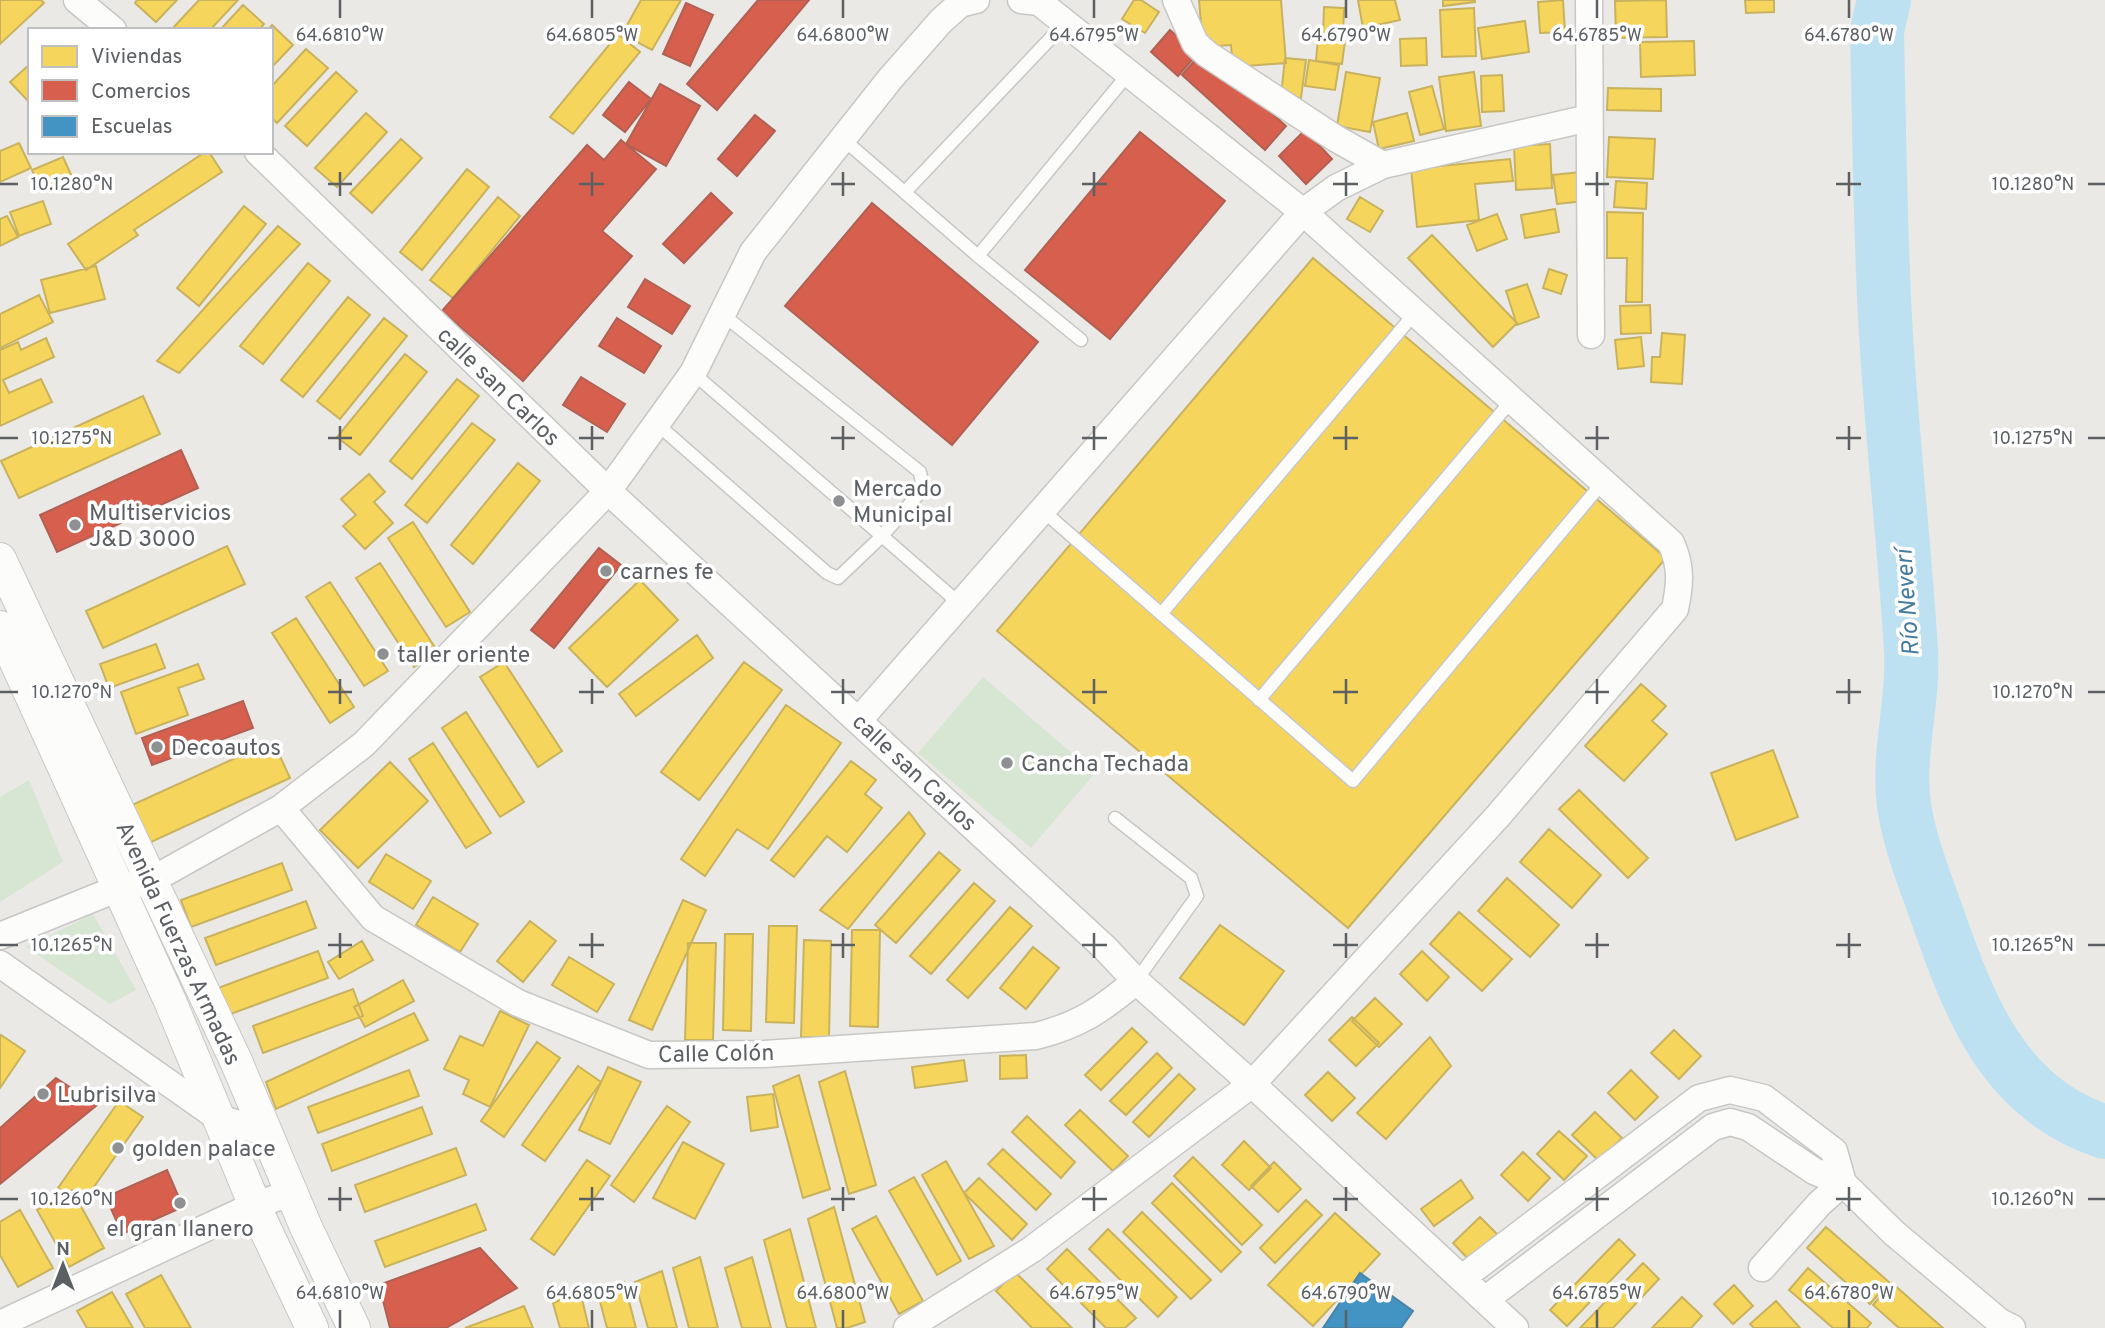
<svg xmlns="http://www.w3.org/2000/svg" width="2105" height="1328" viewBox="0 0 2105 1328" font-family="Overpass,sans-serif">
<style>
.green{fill:#d7e5d3}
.homes{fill:#f6d55c;stroke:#c8b25e;stroke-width:2}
.shops{fill:#d6604d;stroke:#b16054;stroke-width:2}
.schools{fill:#4393c3;stroke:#4a84a6;stroke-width:2}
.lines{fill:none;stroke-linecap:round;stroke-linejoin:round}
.river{stroke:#bee1f2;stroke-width:54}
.service-casing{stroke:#c7c7c6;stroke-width:15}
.minor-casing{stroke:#c7c7c6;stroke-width:29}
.tertiary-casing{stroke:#c7c7c6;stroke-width:34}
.service{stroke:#fcfcfb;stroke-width:12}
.minor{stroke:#fcfcfb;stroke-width:26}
.tertiary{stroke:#fcfcfb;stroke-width:32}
.ticks{fill:none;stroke:#5c6063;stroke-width:2.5}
.poi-dot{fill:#8e9091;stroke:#fff;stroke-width:2.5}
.labels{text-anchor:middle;stroke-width:7;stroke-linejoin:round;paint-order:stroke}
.street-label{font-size:23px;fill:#5c6063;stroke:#fff}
.poi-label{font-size:23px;fill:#5c6063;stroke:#fff;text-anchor:start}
.water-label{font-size:24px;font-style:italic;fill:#467b9f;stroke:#fff}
.ticks-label{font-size:18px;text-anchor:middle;fill:#5c6063;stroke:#fff;stroke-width:7;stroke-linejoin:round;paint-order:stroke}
</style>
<rect width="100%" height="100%" fill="#ebe9e6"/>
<!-- green -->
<path class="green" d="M983,677L1095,773L1031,848L918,753Z
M29,780L63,862L0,902V797Z
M93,914L136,990L110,1004L26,947Z"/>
<!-- homes -->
<path class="homes" d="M0,0H41L44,3L0,44Z
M137,0H177L156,22L135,3Z
M199,0H238L210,30H171Z
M641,0H681L652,50L622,34Z
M1134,0H1141L1159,12L1145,33L1122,19Z
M1199,0H1281L1286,63L1233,67L1231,45L1203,47Z
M1358,0H1395L1400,20L1363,28Z
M1443,0H1475V2L1443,6Z
M1563,0L1565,32L1540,33L1538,2Z
M1666,0L1667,37L1616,38L1615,1Z
M1745,0H1774V12L1746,13Z
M243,5L264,24L259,30H220Z
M1324,7L1344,8L1343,37H1323Z
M1474,8L1476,56L1442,57L1440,10Z
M1525,21L1529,52L1482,59L1478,28Z
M272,25L293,45L271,68V30H268Z
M618,34L640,52L573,134L550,117Z
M1318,38L1345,41L1342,64L1316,61Z
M1426,38L1427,65L1401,66L1400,39Z
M1694,41L1695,75L1641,77L1640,42Z
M306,49L328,68L277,123L271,117V87Z
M1285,58L1306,60L1301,98L1281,96Z
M1309,60L1339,65L1335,90L1305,86Z
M30,64V103L10,82Z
M336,72L357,91L307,146L285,126Z
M1346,72L1380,78L1370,132L1337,126Z
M1474,72L1481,126L1446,131L1439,77Z
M1502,75L1504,111L1482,112L1481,76Z
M1432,86L1444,129L1420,135L1409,92Z
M1608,88L1661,89V111L1607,110Z
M366,113L387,132L337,187L315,168Z
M1407,113L1414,141L1379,149L1373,122Z
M1609,137L1655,139L1653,179L1607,177Z
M401,139L422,158L372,213L350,193Z
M19,143L31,168L0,182V151Z
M1550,144L1552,188L1516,190L1514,146Z
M205,152H209L222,172L134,230L138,235L86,270L68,244Z
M63,157L73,179L42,192L32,170Z
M1510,159L1513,181L1475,184L1479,220L1417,227L1411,169Z
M467,169L489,187L422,270L400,252Z
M1580,172L1584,201L1557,204L1553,175Z
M1616,181L1647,183L1646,209L1614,207Z
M498,197L520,216L453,298L430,280Z
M1360,197L1383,211L1370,232L1347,219Z
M43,201L51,224L19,236L10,212Z
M244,206L266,224L199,306L177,288Z
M1555,209L1559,232L1525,238L1521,215Z
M1607,212L1643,213L1642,302H1626L1627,258H1607Z
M1497,214L1507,239L1477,251L1467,225Z
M7,216L18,237L0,246V219Z
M278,226L300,244L179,373L157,361Z
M1432,235L1517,323L1493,347L1408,258Z
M1313,258L1666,558L1348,928L997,631Z
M308,263L330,281L263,364L240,346Z
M96,266L105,299L50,313L41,280Z
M1549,269L1567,275L1561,294L1543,288Z
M1527,284L1539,317L1517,325L1506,291Z
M39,295L53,322L0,348V314Z
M348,297L370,315L303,397L281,380Z
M1650,305L1651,333L1621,334L1620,306Z
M384,318L407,336L340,419L317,401Z
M1662,333L1685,335L1682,384L1651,382L1652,357H1660Z
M1641,337L1644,366L1618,369L1615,340Z
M46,338L54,357L3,380L9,393L41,379L52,402L0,426V350L18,342L21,350Z
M405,354L427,372L360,455L337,437Z
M457,379L479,396L412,479L390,461Z
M143,396L160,434L19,498L1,461Z
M472,423L495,440L427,523L405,505Z
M518,463L540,481L473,564L451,545Z
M369,474L385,492L374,502L393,523L365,549L343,526L356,515L341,499Z
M413,522L470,612L446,627L388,538Z
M227,546L245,584L103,648L86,611Z
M380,563L438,652L414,667L356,578Z
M640,580L678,620L607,687L569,648Z
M330,582L388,671L364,686L306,597Z
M296,618L354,707L330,723L272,633Z
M697,635L713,658L636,716L619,694Z
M156,644L165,668L109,688L100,664Z
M504,662L562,751L538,767L480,677Z
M744,662L782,690L699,800L661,772Z
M198,664L204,679L178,688L188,715L136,734L121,692Z
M1641,684L1666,706L1652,721L1667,734L1624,781L1585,746Z
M786,705L841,743L768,849L737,829L705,876L681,859Z
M466,712L524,802L500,817L442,728Z
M273,741L290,778L149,843L132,805Z
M433,743L491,833L466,848L409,759Z
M1773,750L1798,817L1736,840L1711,773Z
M851,761L876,780L865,794L882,808L847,852L827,836L794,877L771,860Z
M390,762L428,801L358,868L320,830Z
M1579,790L1648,858L1628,878L1559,809Z
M909,812L925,834L848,929L820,910Z
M1549,829L1601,875L1572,908L1520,862Z
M939,852L960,870L896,943L875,925Z
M386,854L431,881L413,909L369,882Z
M282,863L292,890L191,927L181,900Z
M1507,878L1559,925L1530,957L1478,911Z
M974,883L995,901L931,974L910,956Z
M433,897L478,924L460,952L416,925Z
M683,900L706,910L652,1030L629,1020Z
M306,901L316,928L216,965L205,938Z
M1010,907L1032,926L968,998L947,980Z
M1459,912L1512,959L1482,991L1430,944Z
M530,921L556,941L523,982L497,961Z
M1220,925L1284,971L1244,1025L1180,978Z
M769,926H797L794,1023L766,1022Z
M852,930H880L878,1027L850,1026Z
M725,934H753L751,1031L723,1030Z
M804,940L831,941L829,1038L801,1037Z
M362,941L373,960L339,979L328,962Z
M688,943H716L713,1040H685Z
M1033,947L1059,968L1026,1009L1000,988Z
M318,951L328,978L228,1015L218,988Z
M1422,951L1449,977L1427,1001L1400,974Z
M569,957L614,984L597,1012L552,985Z
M403,980L414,1001L365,1027L354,1007Z
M353,989L363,1016L263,1053L253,1026Z
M1375,998L1402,1024L1379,1047L1352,1021Z
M500,1011L529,1025L490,1107L463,1094L469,1080L444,1069L460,1036L483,1046Z
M414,1013L428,1040L276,1109L266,1082Z
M1352,1017L1379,1043L1356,1066L1329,1040Z
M1132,1028L1147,1042L1101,1090L1085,1075Z
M1674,1030L1701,1056L1679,1079L1651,1053Z
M1,1035L25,1051L0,1088V1037Z
M1430,1037L1451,1066L1386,1139L1357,1113Z
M537,1042L560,1058L504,1137L481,1121Z
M1157,1053L1172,1068L1126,1115L1110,1101Z
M1026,1055L1027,1078L1000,1079V1056Z
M964,1060L967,1081L915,1088L912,1067Z
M578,1066L601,1082L545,1161L522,1145Z
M608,1067L641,1082L610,1144L579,1130Z
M409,1070L419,1096L318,1133L308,1107Z
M1631,1070L1658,1097L1635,1120L1608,1093Z
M845,1071L876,1185L849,1194L819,1082Z
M1328,1072L1355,1098L1332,1121L1305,1095Z
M1179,1074L1195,1089L1149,1137L1133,1122Z
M799,1075L830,1189L803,1198L773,1086Z
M773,1094L778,1127L751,1131L747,1097Z
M119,1101L143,1117L82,1204L58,1188Z
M667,1106L690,1122L634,1202L611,1185Z
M422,1107L432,1134L332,1171L322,1144Z
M1080,1110L1128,1156L1113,1171L1065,1125Z
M1595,1112L1622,1138L1599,1161L1572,1135Z
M1027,1116L1075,1162L1061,1178L1012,1132Z
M1559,1131L1587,1156L1564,1180L1537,1154Z
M1244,1141L1271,1168L1249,1190L1222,1165Z
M683,1142L724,1164L695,1219L653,1198Z
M456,1148L466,1175L365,1212L355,1185Z
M1003,1149L1051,1194L1036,1210L988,1164Z
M1523,1152L1550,1178L1528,1201L1501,1175Z
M1193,1157L1262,1225L1242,1245L1174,1176Z
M587,1160L610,1176L554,1255L531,1239Z
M946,1161L994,1246L969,1259L922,1175Z
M1274,1162L1301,1189L1278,1212L1251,1186Z
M914,1177L961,1261L937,1275L889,1191Z
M979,1178L1027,1224L1012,1240L964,1193Z
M1461,1180L1473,1198L1434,1226L1421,1209Z
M1172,1183L1241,1252L1221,1272L1152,1203Z
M72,1190L104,1248L69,1267L37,1210Z
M1306,1200L1322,1215L1275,1263L1260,1248Z
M476,1204L486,1230L385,1267L375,1241Z
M834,1207L865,1322L847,1328H837L808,1219Z
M20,1210L53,1268L18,1287L0,1255V1222Z
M1142,1212L1211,1280L1191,1299L1123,1232Z
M1335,1213L1380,1254L1313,1326L1268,1285Z
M876,1216L923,1301L899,1314L852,1229Z
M1480,1217L1502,1239L1474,1265L1453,1243Z
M1826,1227L1889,1282L1870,1304L1807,1248Z
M790,1229L816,1328H787L764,1240Z
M1108,1229L1177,1297L1158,1317L1089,1249Z
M1619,1239L1635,1255L1567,1326L1550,1310Z
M1067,1249L1136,1318L1125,1328H1106L1047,1269Z
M700,1257L718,1328H689L673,1268Z
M752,1257L771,1328H742L725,1268Z
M1643,1263L1659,1279L1613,1328H1580Z
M1808,1268L1871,1323L1867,1328H1833L1789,1290Z
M662,1271L677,1328H648L635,1282Z
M1015,1272L1072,1328H1032L996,1291Z
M161,1275L191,1328H145L126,1294Z
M624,1282L636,1328H607L598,1294Z
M1892,1283L1943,1328H1899L1873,1305Z
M1734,1285L1753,1306L1733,1324L1714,1304Z
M580,1291L589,1328H560L553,1303Z
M112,1292L133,1328H87L77,1311Z
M1682,1297L1702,1316L1691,1328H1652Z
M1776,1301L1800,1328H1754L1750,1324Z
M524,1306L533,1328H465Z"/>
<!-- shops -->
<path class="shops" d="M758,0H809L717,110L687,84Z
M686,3L713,15L690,66L663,54Z
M1170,30L1197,54L1178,76L1151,52Z
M1203,51L1286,126L1265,150L1182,75Z
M629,82L651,99L625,132L603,115Z
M660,84L700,106L666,166L626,144Z
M755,115L775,131L737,176L718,159Z
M1305,130L1332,159L1306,184L1279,156Z
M1140,132L1225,201L1110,339L1025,270Z
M621,140L656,169L602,231L632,256L523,381L442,311L587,145L604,160Z
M711,193L732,213L684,263L663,244Z
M872,203L1038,342L952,445L785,306Z
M645,279L690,306L672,334L628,307Z
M617,318L661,346L644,373L599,346Z
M581,377L625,404L607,432L563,405Z
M181,450L198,488L57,552L40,515Z
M599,548L621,565L554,648L531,630Z
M243,701L253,728L152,765L142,738Z
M56,1078L97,1105L0,1184V1128Z
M167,1170L183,1207L122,1234L106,1197Z
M480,1248L517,1288L446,1328H390L379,1285Z"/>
<!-- schools -->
<path class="schools" d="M1360,1273L1413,1311L1401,1328H1323Z"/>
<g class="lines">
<!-- river -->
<path class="river" d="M1884,0L1877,31C1879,120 1880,209 1884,297C1889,415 1904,533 1911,651C1914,702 1897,754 1904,805C1909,841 1924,878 1936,912C1969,1006 2002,1098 2105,1132"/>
<defs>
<path id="service" d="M843,139L978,256L1081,340
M905,192L1065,23
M978,256L1129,73
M693,373L882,536L923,489L920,472L722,314
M657,424L827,573L838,578L882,536L960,604
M1042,510L1353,781L1603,482
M1161,614L1415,313
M1259,700L1512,400
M1115,818L1191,878L1197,896L1136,981"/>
<path id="minor" d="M77,0L113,30
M1176,0L1195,43L1207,54L1335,138L1383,165
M1589,0L1591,335
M258,152L608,491L1104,947L1136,981L1252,1084L1515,1328
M859,720L1303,212L1336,188L1383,165L1589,118
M281,808L373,918L518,1003L649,1055L764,1054L1036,1036C1080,1025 1101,1010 1136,981
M0,936L119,888L150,881L281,808L364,744L608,491L693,373L753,252L890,79L941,21L960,4L976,0
M0,964L217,1117L266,1133
M1762,1268L1820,1203L1843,1183
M1462,1278L1699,1098L1730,1090L1764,1098L1834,1151L1843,1183
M1486,1299L1713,1127L1730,1122L1748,1127L1814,1171L1843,1183L1894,1233L2000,1322L2012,1328
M0,1324L255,1205L291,1193
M907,1328L1031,1250L1252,1084L1498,816L1675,609C1680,585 1682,567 1671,543L1303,212L1039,2L1021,0"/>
<path id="tertiary" d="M0,559L236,1061L306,1227L354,1328
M0,627L170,1001L261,1220L312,1328"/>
</defs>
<!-- service casing -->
<use href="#service" class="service-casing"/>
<!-- minor casing -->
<use href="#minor" class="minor-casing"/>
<!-- tertiary casing -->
<use href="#tertiary" class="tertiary-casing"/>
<!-- service -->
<use href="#service" class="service"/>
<!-- minor -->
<use href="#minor" class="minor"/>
<!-- tertiary -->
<use href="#tertiary" class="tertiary"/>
</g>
<!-- ticks -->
<path class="ticks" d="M340,0V18M592,0V18M843,0V18M1094,0V18M1346,0V18M1597,0V18M1849,0V18M340,172V196M592,172V196M843,172V196M1094,172V196M1346,172V196M1597,172V196M1849,172V196M0,184H18M328,184H352M579,184H604M831,184H855M1082,184H1107M1333,184H1358M1585,184H1609M1836,184H1861M2088,184H2105M340,426V450M592,426V450M843,426V450M1094,426V450M1346,426V450M1597,426V450M1849,426V450M0,438H18M328,438H352M579,438H604M831,438H855M1082,438H1107M1333,438H1358M1585,438H1609M1836,438H1861M2088,438H2105M340,679V704M592,679V704M843,679V704M1094,679V704M1346,679V704M1597,679V704M1849,679V704M0,692H18M328,692H352M579,692H604M831,692H855M1082,692H1107M1333,692H1358M1585,692H1609M1836,692H1861M2088,692H2105M340,933V958M592,933V958M843,933V958M1094,933V958M1346,933V958M1597,933V958M1849,933V958M0,945H18M328,945H352M579,945H604M831,945H855M1082,945H1107M1333,945H1358M1585,945H1609M1836,945H1861M2088,945H2105M340,1187V1211M592,1187V1211M843,1187V1211M1094,1187V1211M1346,1187V1211M1597,1187V1211M1849,1187V1211M0,1199H18M328,1199H352M579,1199H604M831,1199H855M1082,1199H1107M1333,1199H1358M1585,1199H1609M1836,1199H1861M2088,1199H2105M340,1310V1328M592,1310V1328M843,1310V1328M1094,1310V1328M1346,1310V1328M1597,1310V1328M1849,1310V1328"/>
<!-- markers -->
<g class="poi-dot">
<circle cx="839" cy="501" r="7"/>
<circle cx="75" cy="525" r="7"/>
<circle cx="606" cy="571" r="7"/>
<circle cx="383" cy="654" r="7"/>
<circle cx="157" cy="747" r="7"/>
<circle cx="1007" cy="763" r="7"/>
<circle cx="43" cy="1094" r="7"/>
<circle cx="118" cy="1148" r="7"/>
<circle cx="180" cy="1203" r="7"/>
</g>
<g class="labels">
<!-- street labels -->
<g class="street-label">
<text transform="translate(499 386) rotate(44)" y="8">calle san Carlos</text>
<text transform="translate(915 772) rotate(43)" y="8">calle san Carlos</text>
<text transform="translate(179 943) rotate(65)" y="8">Avenida Fuerzas Armadas</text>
<text transform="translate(716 1053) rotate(-1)" y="8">Calle Colón</text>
</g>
<!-- poi labels -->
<g class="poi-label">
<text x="853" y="496">Mercado<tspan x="853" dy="26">Municipal</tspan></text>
<text x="89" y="520">Multiservicios<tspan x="89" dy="26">J&amp;D 3000</tspan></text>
<text x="620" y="579">carnes fe</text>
<text x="397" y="662">taller oriente</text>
<text x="171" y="755">Decoautos</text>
<text x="1021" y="771">Cancha Techada</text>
<text x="57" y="1102">Lubrisilva</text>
<text x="132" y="1156">golden palace</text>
<text x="180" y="1236" text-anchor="middle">el gran llanero</text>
</g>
<!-- water labels -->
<g class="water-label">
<text transform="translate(1907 603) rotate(-94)" y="8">Río Neverí</text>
</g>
</g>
<g class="ticks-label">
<text x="340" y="41">64.6810°W</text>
<text x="592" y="41">64.6805°W</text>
<text x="843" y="41">64.6800°W</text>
<text x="1094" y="41">64.6795°W</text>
<text x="1346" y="41">64.6790°W</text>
<text x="1597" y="41">64.6785°W</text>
<text x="1849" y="41">64.6780°W</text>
<text x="72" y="190">10.1280°N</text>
<text x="2033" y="190">10.1280°N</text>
<text x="72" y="444">10.1275°N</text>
<text x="2033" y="444">10.1275°N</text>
<text x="72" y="698">10.1270°N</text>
<text x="2033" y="698">10.1270°N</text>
<text x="72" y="951">10.1265°N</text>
<text x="2033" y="951">10.1265°N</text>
<text x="72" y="1205">10.1260°N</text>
<text x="2033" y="1205">10.1260°N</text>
<text x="340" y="1299">64.6810°W</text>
<text x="592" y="1299">64.6805°W</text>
<text x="843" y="1299">64.6800°W</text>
<text x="1094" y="1299">64.6795°W</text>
<text x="1346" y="1299">64.6790°W</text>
<text x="1597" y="1299">64.6785°W</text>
<text x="1849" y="1299">64.6780°W</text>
</g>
<!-- legend -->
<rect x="28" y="28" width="245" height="126" fill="#ffffff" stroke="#bebfc1" stroke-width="2"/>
<rect x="42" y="46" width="35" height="21" fill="#f6d55c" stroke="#bebfc1" stroke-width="2"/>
<text x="91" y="63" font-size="21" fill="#5c6063">Viviendas</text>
<rect x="42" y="80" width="35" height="21" fill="#d6604d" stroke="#bebfc1" stroke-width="2"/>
<text x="91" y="98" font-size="21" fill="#5c6063">Comercios</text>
<rect x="42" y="116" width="35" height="21" fill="#4393c3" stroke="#bebfc1" stroke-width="2"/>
<text x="91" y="133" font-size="21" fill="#5c6063">Escuelas</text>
<!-- north arrow -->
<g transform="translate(63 1265)" stroke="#ffffff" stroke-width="5" paint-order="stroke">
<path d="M0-5L12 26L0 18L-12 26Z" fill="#5c6063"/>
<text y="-10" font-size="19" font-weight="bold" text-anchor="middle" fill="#5c6063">N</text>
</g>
</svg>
